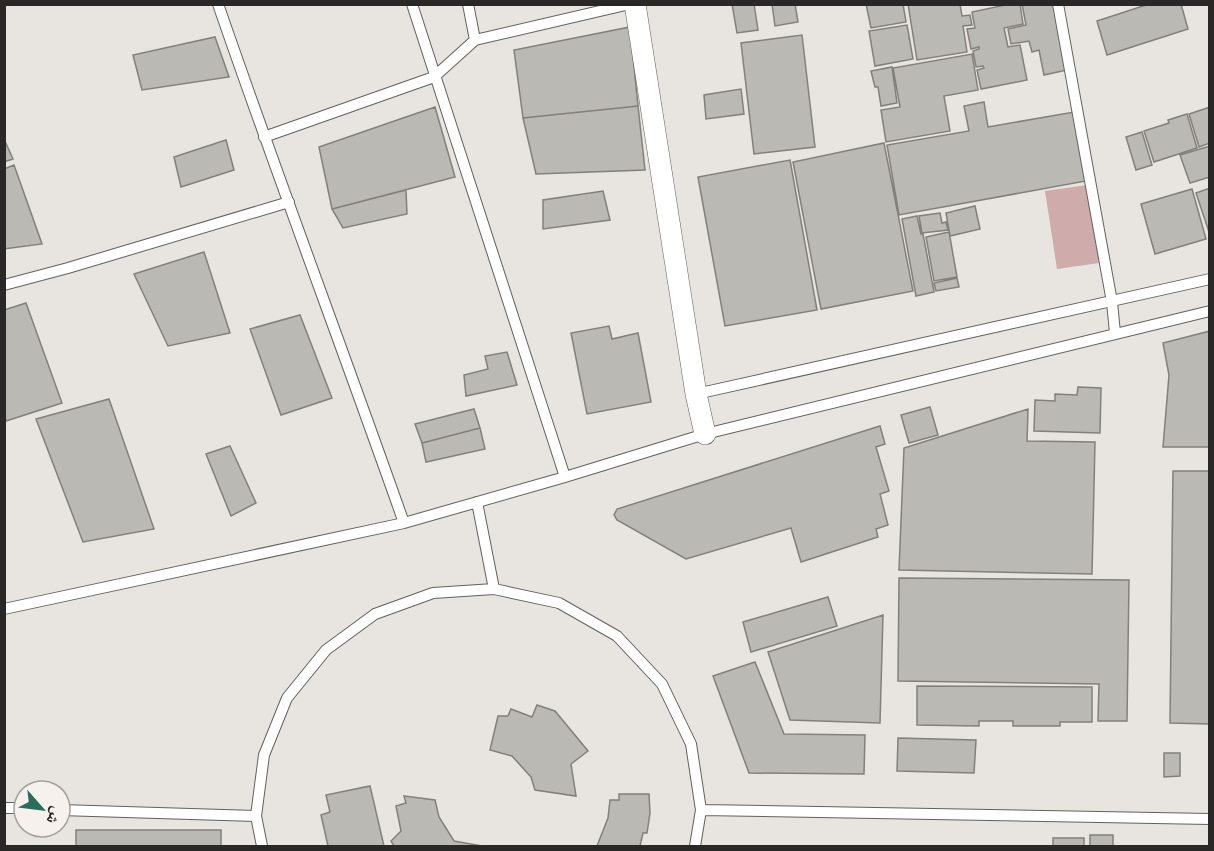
<svg xmlns="http://www.w3.org/2000/svg" width="1214" height="851" viewBox="0 0 1214 851" font-family="Overpass,'Noto Naskh Arabic',sans-serif">
<style>
.green{fill:#d0abab}
.building{fill:#bbb9b4;stroke:#83807c;stroke-width:1.5}
.lines{fill:none;stroke-linecap:round;stroke-linejoin:round}
.service-casing{stroke:#64605d;stroke-width:12}
.minor-casing{stroke:#64605d;stroke-width:22}
.service{stroke:#fff;stroke-width:10}
.minor{stroke:#fff;stroke-width:21}
</style>
<rect width="100%" height="100%" fill="#e8e4e0"/>
<!-- green -->
<path class="green" d="M1087,185L1099,263L1057,269L1045,191Z"/>
<!-- building -->
<path class="building" d="M732,4H754L758,30L737,33Z
M772,4H795L798,22L775,26Z
M866,4H903L906,22L871,28Z
M908,4H960L962,16L970,15L972,25L963,26L967,52L917,60Z
M1010,4H1020L1023,24L1004,28L1008,47L1020,45L1027,80L981,89L977,70L984,68L983,66L976,67L973,51L979,49V47L971,49L967,29L975,28L972,12Z
M1022,4H1054L1067,70L1044,75L1039,50L1032,52L1029,41L1011,44L1008,29L1026,25Z
M1149,4H1181L1188,29L1107,55L1097,21Z
M907,25L913,59L875,66L869,31Z
M630,27L638,106L523,118L514,50Z
M802,35L815,147L754,154L741,43Z
M215,37L229,77L142,90L133,55Z
M972,54L978,90L944,96L950,131L886,142L881,110L900,107L893,68Z
M892,67L897,103L881,106L878,87H875L871,71Z
M741,89L744,114L706,119L704,95Z
M984,102L988,127L1074,112L1086,181L899,215L887,145L969,131L964,106Z
M638,106L645,170L536,174L523,118Z
M435,107L455,177L332,209L319,147Z
M1210,107V143L1199,147L1189,114Z
M1187,114L1197,148L1154,162L1144,131L1169,123L1168,120Z
M1142,132L1152,165L1136,170L1126,137Z
M4,139L13,159L4,162Z
M226,140L234,170L181,187L174,157Z
M884,143L913,291L821,309L793,162Z
M1210,146V177L1190,183L1180,155Z
M790,160L817,310L725,326L698,177Z
M14,165L42,244L4,249V169Z
M1210,188V235L1196,193Z
M1192,189L1206,239L1155,254L1141,204Z
M406,190L407,214L343,228L332,209Z
M603,191L610,220L543,229V200Z
M975,206L980,229L950,236L946,213Z
M940,213L942,223L946,222L948,230L922,233L919,216Z
M917,216L921,234H923L934,292L916,296L902,219Z
M949,232L957,277L934,281L926,237Z
M204,252L230,333L168,346L134,274Z
M957,278L959,287L936,291L934,283Z
M26,303L62,403L6,421L4,415V310Z
M300,315L332,398L281,415L250,329Z
M609,326L612,339L638,333L651,402L587,414L571,333Z
M1210,331V447H1163L1169,375L1163,343Z
M507,352L517,385L466,396L464,375L488,369L485,356Z
M1078,387L1101,388L1100,433L1034,431L1035,400L1055,401V394L1077,395Z
M109,399L154,529L83,542L36,419Z
M930,407L938,435L909,443L901,415Z
M474,409L480,428L422,443L415,424Z
M1028,409L1027,441L1095,442L1092,574L899,570L904,448Z
M880,426L885,444L876,447L889,491L880,494L888,525L876,529L878,537L801,562L791,528L686,559L617,520L614,515L617,509Z
M480,428L485,449L426,462L422,443Z
M230,446L256,503L231,516L206,454Z
M1173,471H1210V724L1170,723Z
M899,578L1129,580L1127,721H1098L1099,684L898,681Z
M828,597L837,626L751,652L743,622Z
M883,615L880,723L790,720L768,652Z
M755,662L784,734L865,735L864,774L749,773L713,676Z
M917,686L1092,687V722H1060V726H1013V721H979V726L917,725Z
M537,705L555,711L588,751L571,764L576,796L535,790L531,777L512,756L490,750L498,716H508L511,709L532,717Z
M898,738L976,740L974,773L897,771Z
M1164,753H1180V776L1164,777Z
M370,786L384,846H328L321,815L330,812L326,795Z
M619,794H649L650,813L647,833H643L640,846H597L608,818L610,800H619Z
M404,796L435,800L439,817L454,841L482,846H394L391,841L401,831L396,806L406,803Z
M76,830H221V846H76Z
M1090,835H1113V846H1090Z
M1053,838H1084V846H1053Z"/>
<g class="lines">
<defs>
<path id="service" d="M218,4C278,178 343,350 404,523
M412,4L565,477
M468,4L475,40
M1058,4L1112,302L1115,333
M264,137L434,77L475,40L630,4
M4,285L68,268L289,202
M696,394L1210,279
M477,502L494,589
M4,609L404,523L565,477L705,434L1210,311
M4,808H24
M60,810L256,816
M701,810L1210,819
M262,846L256,816L264,755L287,698L326,650L375,614L433,593L494,589L559,603L617,636L662,684L691,744L701,810L695,846"/>
<path id="minor" d="M635,4L696,394L705,434"/>
</defs>
<!-- service casing -->
<use href="#service" class="service-casing"/>
<!-- minor casing -->
<use href="#minor" class="minor-casing"/>
<!-- service -->
<use href="#service" class="service"/>
<!-- minor -->
<use href="#minor" class="minor"/>
</g>
<!-- border -->
<rect width="1214" height="851" fill="none" stroke="#292826" stroke-width="12"/>
<!-- north arrow -->
<g transform="translate(42 809) rotate(118)"><circle r="28" fill="#f6f1ed" stroke="#a4a19d" stroke-width="1.5"/>
<path d="M0-4.5L10 22L0 15L-10 22Z" fill="#2b6c5c"/>
<text y="-9" font-size="16" font-weight="bold" text-anchor="middle" fill="#292826">ش</text>
</g>
</svg>
